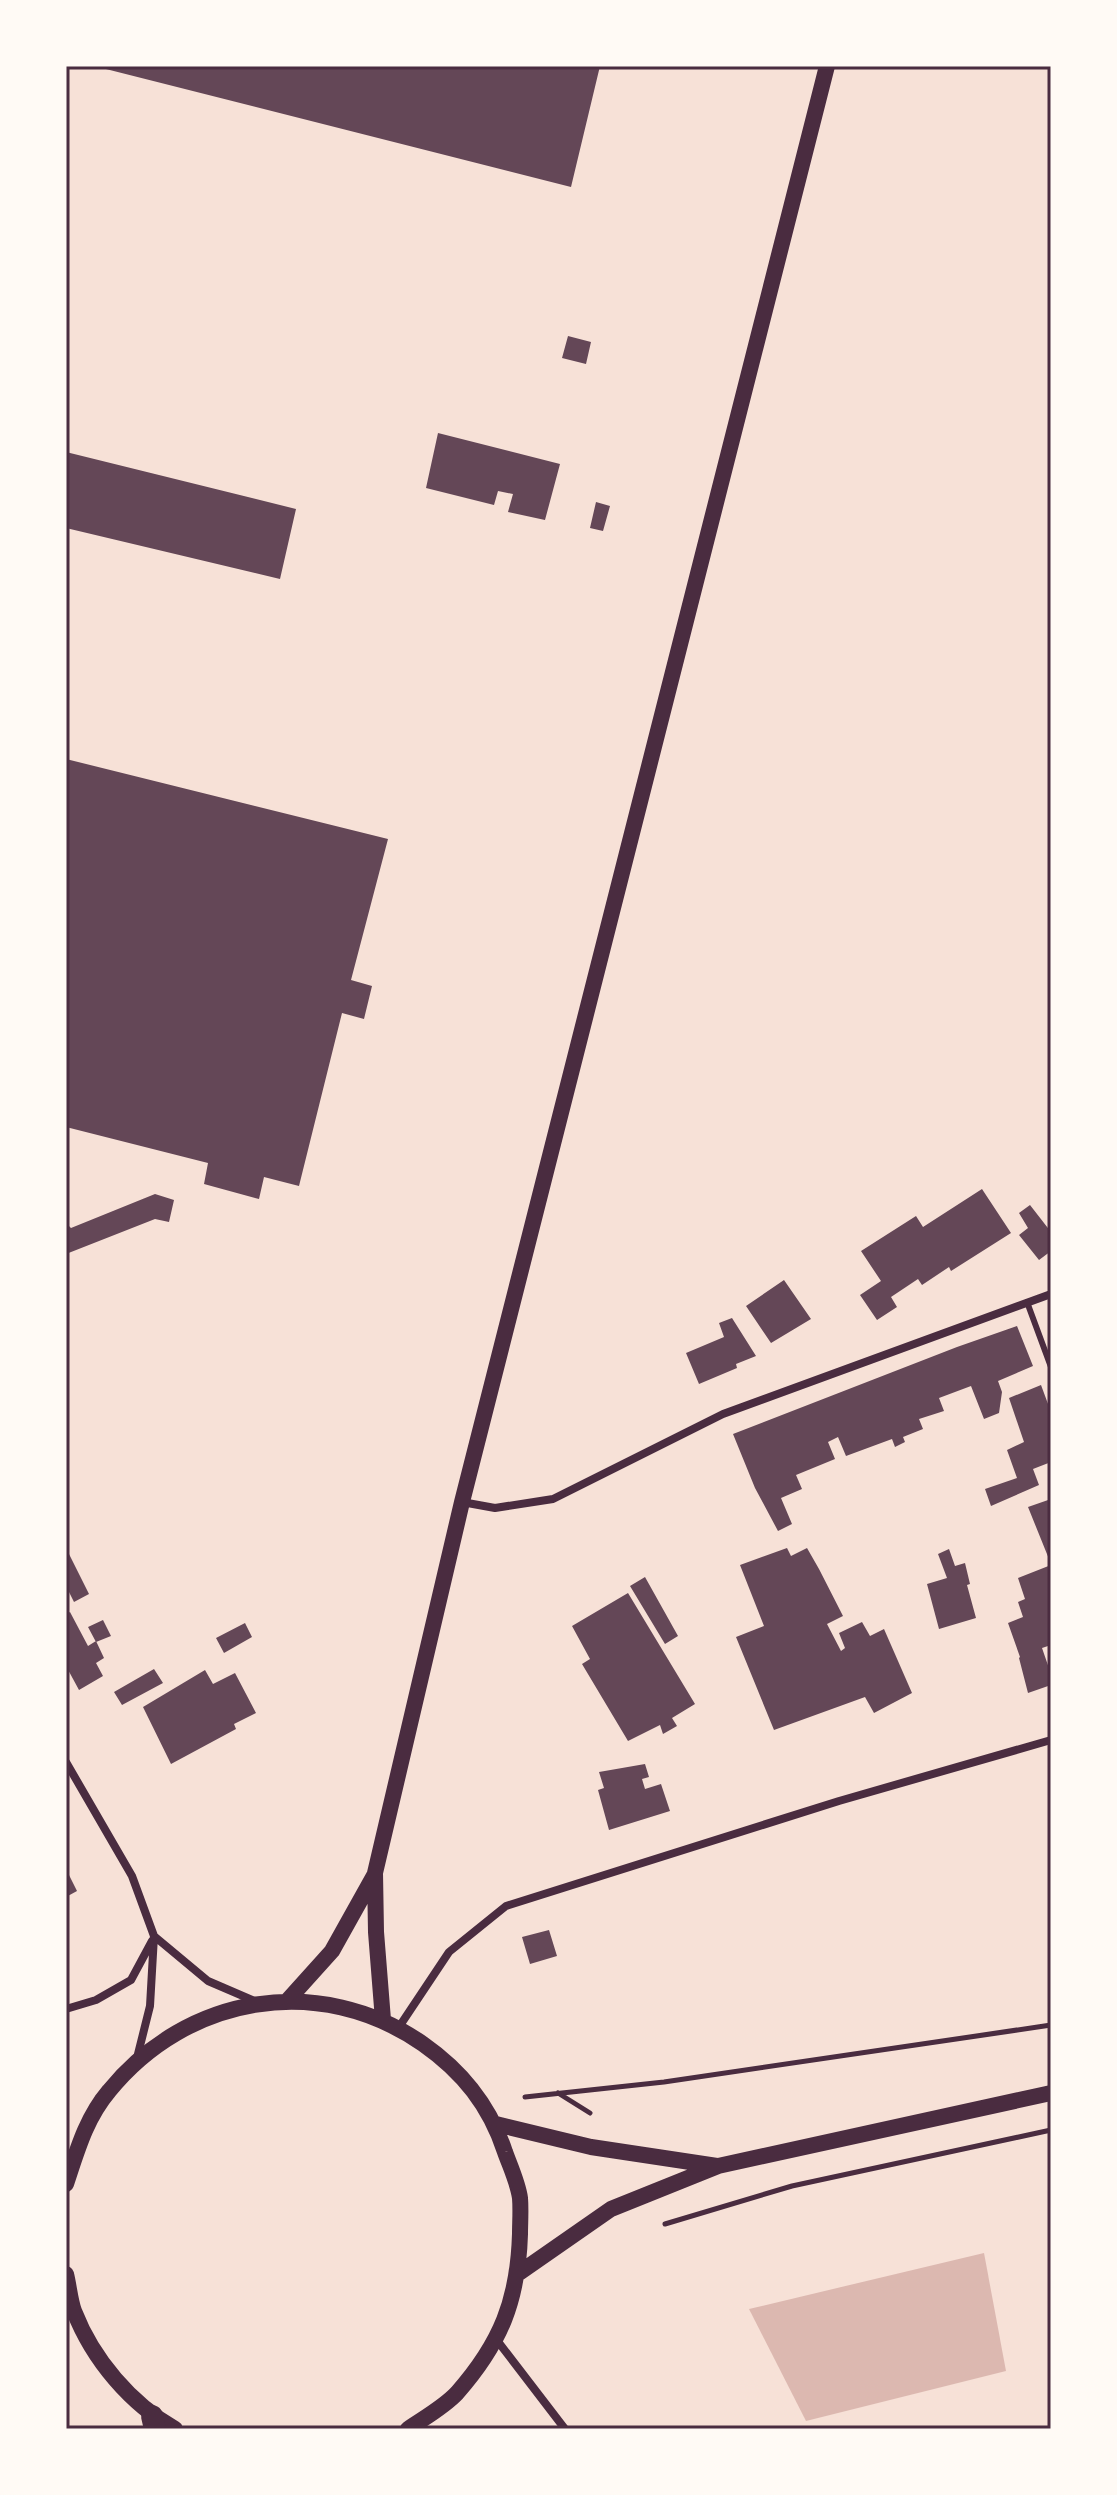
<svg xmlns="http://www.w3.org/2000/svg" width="1117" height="2495" viewBox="0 0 1117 2495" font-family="'PT Sans',sans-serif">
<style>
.water{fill:#dcb8b0}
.building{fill:#644757}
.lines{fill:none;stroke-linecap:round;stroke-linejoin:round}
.path{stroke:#4a2c40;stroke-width:5}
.service{stroke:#4a2c40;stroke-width:6}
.minor{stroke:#4a2c40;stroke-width:8}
.secondary{stroke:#4a2c40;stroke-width:16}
.trunk{stroke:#4a2c40;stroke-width:22}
.neatline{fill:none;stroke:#4a2c40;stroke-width:3}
</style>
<rect width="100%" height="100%" fill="#f7e1d7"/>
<!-- water -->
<path class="water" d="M984,2253L1006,2371L806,2421L749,2309Z"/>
<!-- building -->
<path class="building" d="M94,66H600L571,187Z
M568,336L591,342L586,364L562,358Z
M438,433L560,464L545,520L508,512L513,494L498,491L494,505L426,488Z
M66,452L296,509L280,579L66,528Z
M596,502L610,506L603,531L590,528Z
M66,759L388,839L351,980L372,986L364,1019L342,1013L299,1186L264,1177L259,1199L204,1184L208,1163L66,1127Z
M982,1189L1011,1233L951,1271L949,1267L922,1285L918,1279L891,1297L897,1307L877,1320L860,1295L881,1281L861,1251L916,1216L923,1227Z
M155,1194L174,1200L169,1222L155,1219L66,1254V1223L71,1228Z
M1030,1205L1051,1232V1251L1039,1260L1019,1235L1028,1228L1019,1213Z
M784,1280L811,1319L771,1343L746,1306Z
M732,1318L756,1356L736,1364L737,1368L699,1384L686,1353L724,1337L719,1323Z
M1017,1326L1033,1366L998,1381L1002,1392L999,1413L984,1419L971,1386L939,1398L944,1411L919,1419L923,1429L903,1437L905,1442L895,1447L892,1439L846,1456L838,1437L828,1442L835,1459L796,1475L802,1489L781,1498L792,1524L778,1531L755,1488L733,1434L957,1347Z
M1041,1385L1051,1412V1462L1033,1469L1039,1485L991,1506L985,1489L1017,1478L1007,1450L1024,1442L1009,1398Z
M1051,1499V1564L1028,1507Z
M66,1548L89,1594L74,1602L66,1586Z
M787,1548L791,1556L807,1548L819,1569L843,1616L827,1624L841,1651L845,1648L839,1633L862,1622L870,1636L884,1629L912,1693L874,1713L865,1697L774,1730L736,1637L764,1626L740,1565Z
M949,1549L955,1566L965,1563L970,1584L967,1585L976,1618L939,1629L927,1584L947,1578L938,1554Z
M1051,1565V1645L1042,1648L1051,1674V1685L1028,1693L1019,1658L1020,1657L1008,1623L1023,1617L1018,1602L1025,1599L1018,1578Z
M645,1577L678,1636L665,1644L630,1586Z
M628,1593L695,1704L672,1718L677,1726L663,1734L660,1725L628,1741L582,1664L590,1659L572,1626Z
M70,1612L88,1646L96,1641L104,1658L96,1663L103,1676L79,1690L66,1666V1614Z
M103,1620L111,1636L96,1642L88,1627Z
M245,1623L252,1637L224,1653L216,1638Z
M154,1669L163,1683L122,1705L114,1692Z
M205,1670L213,1684L235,1673L256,1713L234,1724L236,1729L171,1764L143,1707Z
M645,1764L649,1777L642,1779L645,1789L661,1784L670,1811L609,1830L598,1790L604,1788L599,1772Z
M66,1869L77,1891L66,1897Z
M549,1930L557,1956L530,1964L522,1937Z"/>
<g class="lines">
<!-- path -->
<path class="path" d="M558,2093L590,2113
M525,2097L664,2082L1051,2025
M665,2224L792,2186L1051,2130"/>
<!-- service -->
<path class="service" d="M1027,1302L1051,1367"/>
<!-- minor -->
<path class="minor" d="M462,1502L495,1508L553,1499L723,1414L1051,1294
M66,1762L132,1876L154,1936L150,2006L137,2058
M154,1936L208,1981L257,2002
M66,2009L96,2000L131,1980L152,1941
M399,2027L449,1952L506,1906L839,1801L1051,1740
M496,2339L565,2429"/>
<!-- secondary -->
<path class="secondary" d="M287,2001L332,1951L375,1874
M383,2020L376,1932L375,1873L462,1502L827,66
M496,2124L591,2147L717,2166
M66,2184C77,2151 86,2118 109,2091C187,1995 320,1972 423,2044C463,2072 490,2106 505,2152C510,2166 518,2183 520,2198C521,2210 520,2223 520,2234C518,2300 501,2343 457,2393C444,2407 424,2418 408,2429
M519,2273L611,2209L718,2166L1051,2093
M66,2274C69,2286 70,2300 74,2311C93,2360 131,2404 175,2429"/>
<!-- trunk -->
<path class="trunk" d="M152,2416L155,2429"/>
</g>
<!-- border -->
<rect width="1117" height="2495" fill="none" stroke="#fffaf5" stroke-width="136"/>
<rect x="68" y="68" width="981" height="2359" class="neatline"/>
</svg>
